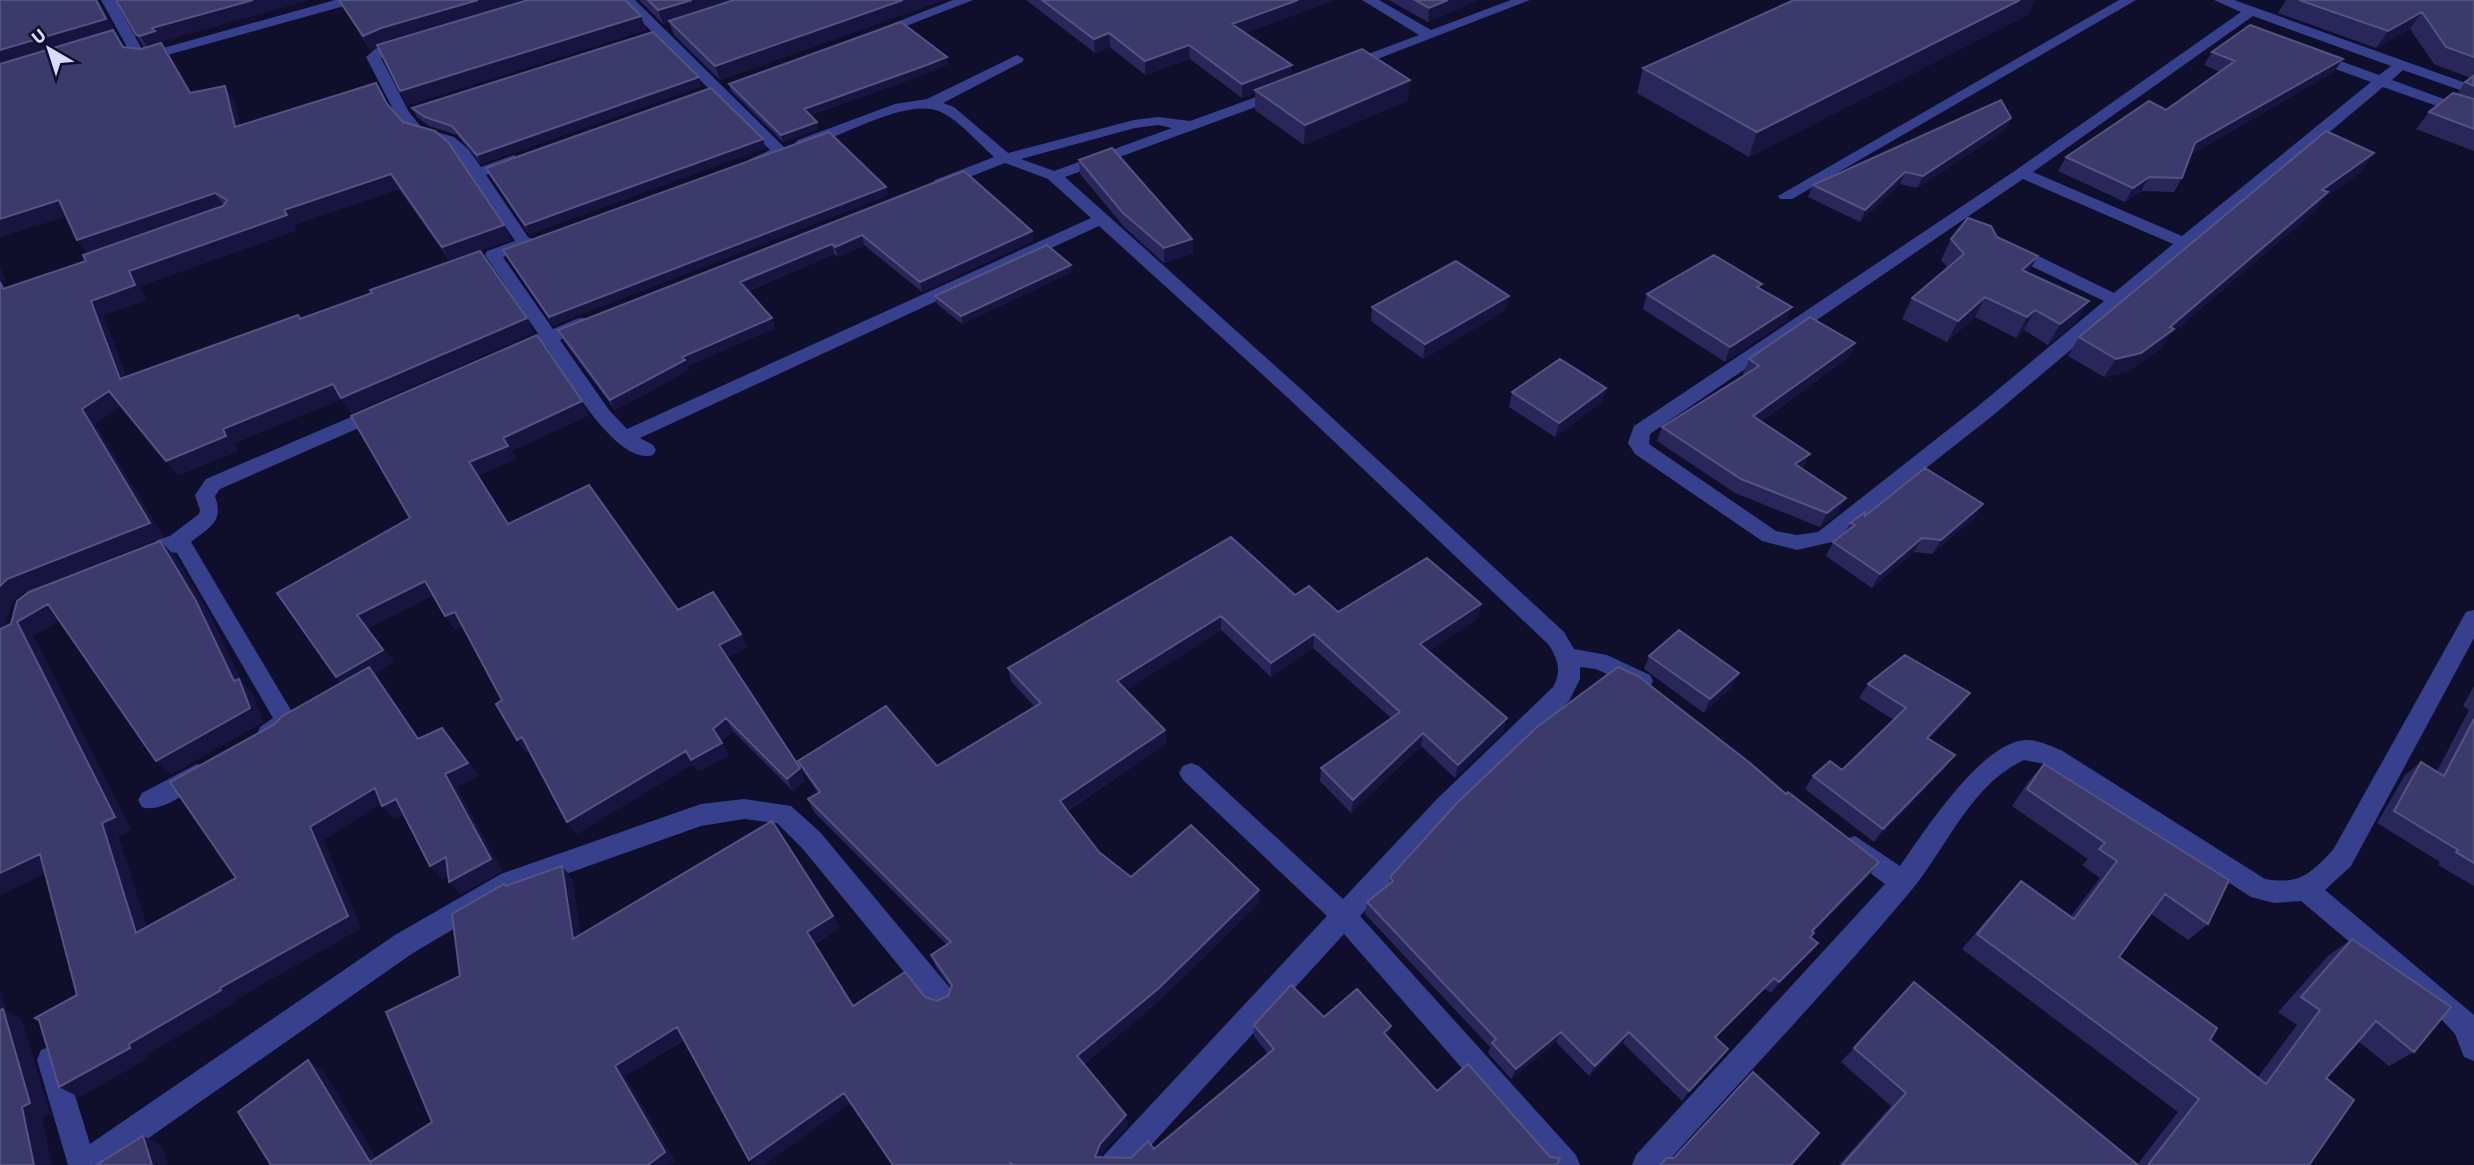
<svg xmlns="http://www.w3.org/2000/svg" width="2474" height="1165" viewBox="0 0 2474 1165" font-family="'Source Sans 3',sans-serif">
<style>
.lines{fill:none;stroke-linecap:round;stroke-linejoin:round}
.minor{fill:#36408d;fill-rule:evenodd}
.wall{fill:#292759;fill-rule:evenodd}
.shaded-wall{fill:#17153f}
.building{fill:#3c3a6b;stroke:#545382;stroke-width:2}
</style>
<rect width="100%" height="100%" fill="#0f0f2b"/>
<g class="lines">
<!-- minor -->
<path class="minor" d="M101,0H115L143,51L149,52L335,0H357L355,3L149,60L133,58Z
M620,0H635L785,148L788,151L785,154L761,163H751L748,160L770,150Z
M953,0H973L883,35L878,36L871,32Z
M1362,0H1379L1431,30L1511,0H1530L1349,70L1342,66L1344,63L1419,35Z
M2119,0H2136L1792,199H1780L1778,196Z
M2214,0H2234L2474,86V95L2403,70L2392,80L2474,110V119L2383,87L1991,417L1832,542L1797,550L1762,541L1635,454L1628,443L1634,426L2016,170L2241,12ZM2253,16L2391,66L2379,75L2318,53H2308V59L2371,82L2182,236L2033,172ZM2023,179L2173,244L2114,293L2016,245H2004L2002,249L2004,253L2104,301L1977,407L1818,532L1797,535L1776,531L1649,444L1650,434Z
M407,39L414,43L412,46L381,58L409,112L422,128L454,137L468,149L481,167L514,155L522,160L519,163L486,175L528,237L537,242L535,246L503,257L553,329L579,318H591L594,322L591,326L560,340L609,410L627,429L1091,218L1048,179L1005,163L947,186H935L933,183L935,180L994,157C978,143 960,121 941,112C907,96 839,139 803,148L795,143L798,140L895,104L927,99L1017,55L1024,59L1022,62L943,103L954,107L1008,153L1134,120L1158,117L1190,121L1278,89H1288L1290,92L1288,95L1065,177L1301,389L1564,632L1574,649L1607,655L1650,675L1653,681L1650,687L1642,690L1596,669L1580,667V679L1569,701L1452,814L1360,916L1576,1155L1580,1165H1547L1344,934L1133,1165H1100L1104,1155L1327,916L1183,780L1179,773L1183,766L1191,763L1199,766L1343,899L1436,800L1553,687C1562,672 1558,658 1548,644L1287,397L1099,226L640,438L653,445L656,450L653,455C615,466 564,372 546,346L515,358L506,352L509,348L539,335L485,255L487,251L515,241L457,155L444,143L412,134L397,117L366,57L375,49ZM1158,125L1172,128L1054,171L1021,159L1135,128Z
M379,405L386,406L388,411L386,416L220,489L215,496C224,522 210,527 191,542L295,717L293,729L268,744L260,741L257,734L260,727L273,718L177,553L157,550L154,545L157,540L170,536L199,514L200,510L195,495L206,479Z
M2474,610V638L2351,866L2325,890L2474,1015V1061L2464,1057L2455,1034L2443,1021L2301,901L2274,903L2251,897L2045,764L2024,760C1971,784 1946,849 1910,892C1832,985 1747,1074 1665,1165H1632L1636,1155L1885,884L1846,855L1843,847L1846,839L1855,836L1900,866C1924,832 1981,743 2025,740C2037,739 2050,746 2061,750L2265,879C2300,885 2310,874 2333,850L2466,612Z
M197,764L205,767L209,774L205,781C188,791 161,814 142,807L138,800L142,793Z
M744,799L791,806L820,832L950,988L954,997L950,1006L941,1010L932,1006L802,848L777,823L744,819L701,826L518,891L413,953L110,1165H68L37,1060L41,1050L51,1046L61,1050L90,1144L395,935L501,874L701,804Z"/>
</g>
<!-- wall -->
<path class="wall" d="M0,0H99V1L115,32L124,47L141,49L144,48L116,0H309L161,41L191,92L234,100L240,125L388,105L511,240L450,261L399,189L293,225L297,230L140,286L146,300L103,315L126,377L300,319L527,318L534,333L351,413L341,399L234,443L238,451L178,475L121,406L95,424L163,537L22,593L11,604L5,623L0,628V268L5,279L0,281L6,288L86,261L87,253L77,240L66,216L0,237Z
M339,0H625L641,16L646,30L407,105L378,46L370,50ZM449,24L384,43L388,41Z
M639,0H943L720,80L674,35L669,22L663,24Z
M1026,0H1334L1245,33L1291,76L1408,100L1304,145L1255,110V93L1242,98L1190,59L1145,75L1110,47L1095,53Z
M1389,0H1478L1428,22Z
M2286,0H2474V151L2416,129L2429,112L2457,94L2465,82L2471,78L2434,64L2410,29L2376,48L2278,13Z
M2029,14L1749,157L1637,93L1643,68Z
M2212,52L2334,72L2191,154L2182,178L2174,192L2141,191L2125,202L2058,171L2066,157L2166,110L2220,72L2204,65Z
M948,64L925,74L810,115L819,129L783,142L731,91L729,84Z
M702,86L481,164L457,135L429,126L417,117L412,108Z
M2011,118L2005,130L1917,188L1900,184L1860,222L1808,197L1813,185Z
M763,139L765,148L529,234L490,176L486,168Z
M1079,160L1192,239L1193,253L1164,263L1124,227L1080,174Z
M964,171L1032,231L1033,241L922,292L864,245L838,257L834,254L748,291L775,328L687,366L689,370L615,410L563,340L558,330Z
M2361,172L2324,198L2315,211L2171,334L2161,348L2129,371L2104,377L2068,356L2079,337Z
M888,195L553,325L507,258L503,250Z
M1997,237L2028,273L2077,321L2048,345L2024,330L2016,338L1975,317L1947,342L1902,319L1912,298L1948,268L1941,260L1951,239Z
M1072,272L962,324L937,304L935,296Z
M1760,288L1786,321L1725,362L1643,309L1647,294Z
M1372,307L1506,310L1423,359L1371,321Z
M1849,357L1761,421L1803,468L1802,469L1838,513L1820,527L1735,493L1657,441L1662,427L1745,375L1743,374L1749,359Z
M1606,388L1602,402L1555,437L1509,407L1512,392Z
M582,401L589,415L511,451L516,459L477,476L508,524L678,610L747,647L727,657L800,768L805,781L793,791L733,731L721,741L729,755L698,772L693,764L576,834L529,751L526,752L517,740L502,700L462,626L455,629L445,616L433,595L368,628L394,662L375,673L420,739L442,728L479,776L456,787L502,871L460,894L449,882L448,875L442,879L430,866L404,814L394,819L381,804L323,840L361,928L236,999L237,1001L147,1054L148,1058L79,1097L59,1087L77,995L45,873L0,895V629L160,541L174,555L210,615L241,681L252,693L263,722L171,774L156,761L60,620L33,636L131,830L118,836L147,927L236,878L275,724L341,683L336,677L410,518Z
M1983,504L1974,518L1932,554L1914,552L1872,588L1826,556L1833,542L1845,532L1850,523L1865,516Z
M1295,595L1338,612L1481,604L1478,618L1428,651L1503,732L1455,778L1421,746L1351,813L1320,781L1321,768L1391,718L1313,648L1271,677L1221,630L1126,690L1165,730L1166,744L1067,811L1099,852L1131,877L1259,903L1159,1001L1084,1064L1128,1125L1102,1153L1101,1157L1131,1158L1154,1149L1268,1054L1254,1036V1025L1324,1017L1391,1026L1388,1038L1437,1091L1550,1157L892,1165L851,1103L684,1040L625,1076L675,1162L271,1165L323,1071L376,1158L432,1122L504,884L507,886L572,878L580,934L833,916L839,928L815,944L853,1006L925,997L937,1001L948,996L951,988L936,967L931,955L947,945L814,812L808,799L818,793L805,774L798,761L937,766L1035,707L1011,681L1008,668Z
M1649,656L1739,673L1732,687L1704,713L1644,669Z
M1868,684L1960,707L1929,739L1945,768L1874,842L1805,789L1813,776L1842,770L1894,720L1859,698Z
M2474,686V886L2438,865L2440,862L2377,823L2405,775L2421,762L2437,771L2469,710L2463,706Z
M2044,764L2208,924L2188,940L2151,914L2119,957L2210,1040L2258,1077L2297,1025L2278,1012L2329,955L2352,939L2414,1052L2389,1066L2358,1041L2326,1078L2309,1165H1839L1891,1106L1841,1062L1914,982L2137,1165L2178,1112L1962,949L2006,897L2021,881L2071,916L2100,878L2082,865L2088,859L2012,806L2028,782Z
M1786,794L1879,862L1870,874L1813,932L1811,938L1818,943L1809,954L1771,993L1765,989L1716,1038L1720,1059L1682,1101L1623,1043L1589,1076L1556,1042L1511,1079L1488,1053L1490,1047L1365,914L1367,902L1389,885L1390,877Z"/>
<!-- shaded-wall -->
<path class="shaded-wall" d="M96,0H99V1L115,32L133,61L0,67V50Z
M253,0H309L161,41L199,107L149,49L140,36L152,28Z
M478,0H531L388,41L370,50L363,36L381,28Z
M692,0H740L663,24L658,10Z
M903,0H943L720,80L715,66Z
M1298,0H1334L1232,38V24Z
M1448,0H1478L1428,22L1429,8Z
M2016,0H2035L2029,14L1749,157L1757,132Z
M2422,12L2410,29L2376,48L2388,31Z
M641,16L646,30L407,105L400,91Z
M1109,33L1110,47L1095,53L1094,39Z
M1189,45L1190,59L1145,75V61Z
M947,57L948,64L925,74L806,116L804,109Z
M2343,59L2334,72L2187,156L2195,143Z
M1292,65L1291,79L1255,90V93L1242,98V84Z
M699,77L702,86L481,164L477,155Z
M1410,80L1408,100L1304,145L1305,125Z
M225,86L234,100L244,141L235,127Z
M2011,118L2005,130L1917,188L1923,176Z
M817,122L819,129L783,142L781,135Z
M763,139L765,148L529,234L525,225Z
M2374,153L2361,172L2324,198L2315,211L2171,334L2161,348L2129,371L2104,377L2116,359L2170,327L2322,190Z
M1905,172L1900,184L1860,222L1865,210Z
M391,174L399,189L293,225L297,230L140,286L146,300L103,315L132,394L120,379L91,301L129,271L284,210Z
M2149,177L2141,191L2125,202L2133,188Z
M886,187L888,195L553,325L549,317Z
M215,193L225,208L88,255L77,240Z
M59,200L70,215L0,237V219Z
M504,225L511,240L450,261L442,247Z
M1032,231L1033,241L922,292L920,282Z
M862,235L864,245L838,257L835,247Z
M1192,239L1193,253L1164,263V248Z
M832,244L834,254L744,292L740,282Z
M2038,256L2026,276L2022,270Z
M1071,265L1072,272L962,324L961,316Z
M0,268L5,279L0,281L11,294L3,289L0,282Z
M1509,296L1506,310L1423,359L1425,344Z
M1985,297L1975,317L1947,342L1958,321Z
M2089,301L2077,321L2048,345L2060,324Z
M1792,307L1786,321L1725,362L1730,347Z
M2035,310L2024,330L2016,338L2027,317Z
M527,318L534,333L351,413L341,399L234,443L238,451L178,475L166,461L223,429L333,384Z
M772,318L775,328L687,366L689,370L615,410L610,400L682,357Z
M1855,343L1849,357L1748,430L1753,416Z
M1606,388L1602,402L1555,437L1559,423Z
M109,391L121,406L95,424L163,537L22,593L11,604L5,623L0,628V586L82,409Z
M582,401L589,415L511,451L516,459L477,476L469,462L503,438Z
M1810,454L1803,468L1789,478L1795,464Z
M1846,498L1838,513L1820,527L1827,513Z
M1983,504L1974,518L1932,554L1941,540Z
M1922,538L1914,552L1872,588L1880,574Z
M160,541L174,555L210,615L241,681L252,693L263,722L171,774L156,761L234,681Z
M425,581L434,594L368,628L394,662L375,673L430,753L347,690L336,677L357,615Z
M48,604L63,618L33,636L131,830L118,836L153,945L136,933L17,622Z
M1481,604L1478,618L1417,658L1420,644Z
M455,612L464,625L455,629L445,616Z
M1221,616V630L1118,695L1117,681Z
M741,634L747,647L726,657L719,645Z
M1314,634L1313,648L1271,677V663Z
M1739,673L1732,687L1704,713L1710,699Z
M1970,693L1960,707L1918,751L1927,738Z
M726,718L733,731L720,741L713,729Z
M1507,718L1503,732L1455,778L1458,765Z
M442,728L479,776L456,787L502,871L460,894L449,882L445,774Z
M1165,730L1166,744L1063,813L1060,801Z
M1423,733L1421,746L1351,813L1353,800Z
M522,737L531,750L526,752L517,740Z
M722,743L729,755L698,772L691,760Z
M686,751L693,764L576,834L567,822Z
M1955,755L1945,768L1874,842L1883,829Z
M800,768L805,781L793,791L787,779Z
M375,788L387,801L323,840L361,928L236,999L237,1001L147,1054L148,1058L79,1097L59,1087L220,988L310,827Z
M396,799L408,812L394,819L382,806Z
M40,854L58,867L0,895V873Z
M446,857L457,870L442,879L430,866Z
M1879,862L1870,874L1804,943L1812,931Z
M562,866L572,878L583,950L573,939Z
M1259,890V903L1159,1001L1080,1067L1077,1056Z
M833,916L839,928L814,944L807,932Z
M1818,943L1809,954L1771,993L1779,982Z
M1774,978L1765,989L1707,1047L1715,1037Z
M0,988L6,1010L22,1020L50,1113L42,1117L52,1165H34L22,1107L0,1021Z
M1391,1026L1389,1037L1381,1044L1384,1033Z
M677,1027L686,1038L625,1076L675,1162L670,1165H648L615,1066Z
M1561,1032L1556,1042L1511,1079L1516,1069Z
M1629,1032L1623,1043L1589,1076L1595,1066Z
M1728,1049L1720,1059L1682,1101L1689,1091Z
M308,1060L323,1071L381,1165L370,1162Z
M844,1093L851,1103L764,1165H754L749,1160Z
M1126,1115L1128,1125L1102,1153L1098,1165L1095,1157L1100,1144Z
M143,1136L162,1146L168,1165H152Z"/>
<!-- building -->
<path class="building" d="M0,0H96L106,19L0,50Z
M116,0H253L152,28L155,31L140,36L136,35Z
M339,0H478L381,28L363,36Z
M528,0H625L641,16L400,91L377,45Z
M648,0H692L658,10Z
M734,0H903L715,66L669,21Z
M1042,0H1298L1232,24L1292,65L1242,84L1189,45L1145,61L1109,33L1094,39Z
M1415,0H1448L1429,8Z
M1794,0H2020L1757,132L1643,68Z
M2299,0H2474V57L2446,47L2422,12L2388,31Z
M901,22L947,57L924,66L804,109L817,122L781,135L729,84Z
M2250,25L2343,59L2195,143L2182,178L2149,177L2133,188L2066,157L2149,101L2166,110L2235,61L2212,52Z
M113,30L123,47L141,49L161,43L190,93L225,86L235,127L376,83L387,104L403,122L435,131L448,142L504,225L442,247L391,174L284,210L287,215L129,271L135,285L91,301L120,379L298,315L300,319L372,293L370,290L480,251L527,318L341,398L333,384L223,429L226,436L166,461L109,391L82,409L150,523L7,579L0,586V282L3,289L86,261L83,255L223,206L227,200L215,193L77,240L59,200L0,219V64Z
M653,32L699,77L477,155L452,126L425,117L412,108Z
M1362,49L1410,80L1305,125L1255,90Z
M2473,76L2474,86L2465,82Z
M711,88L763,139L525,225L486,168Z
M2453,93L2474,99V129L2429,112Z
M2001,100L2011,118L1923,176L1905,172L1865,210L1813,185Z
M2326,131L2374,153L2322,190L2328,192L2170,327L2174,329L2141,353L2116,359L2079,337Z
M829,132L886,187L549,317L503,250Z
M1112,148L1192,239L1164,248L1123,213L1079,160Z
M964,171L1032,231L920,282L862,235L835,247L832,244L740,282L772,318L682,357L685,360L610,400L558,330Z
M1968,218L1991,226L1997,237L2038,256L2022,270L2089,301L2060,324L2035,310L2027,317L1985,297L1958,321L1912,298L1964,254L1951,239Z
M1047,245L1071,265L961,316L935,296Z
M1714,255L1762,284L1757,287L1792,307L1730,347L1647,294Z
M1456,261L1509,296L1425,344L1372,307Z
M1810,317L1855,343L1753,416L1810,454L1795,464L1846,498L1827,513L1741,479L1662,427L1759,366L1749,359Z
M537,335L582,401L503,438L508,446L469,462L508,524L589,485L678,610L713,592L741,634L719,645L800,768L787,779L726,718L713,729L722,743L691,760L686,751L567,822L522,737L517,740L496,704L502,700L455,612L445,616L425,581L357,615L383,650L336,677L277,593L410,518L351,416Z
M1560,359L1606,388L1559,423L1512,392Z
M1925,468L1983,504L1941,540L1922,538L1880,574L1833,542L1855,525L1850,523L1865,512V516Z
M1231,537L1295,595L1309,586L1338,612L1427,558L1481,604L1420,644L1507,718L1458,765L1423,733L1353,800L1321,768L1400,712L1314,634L1271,663L1221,616L1117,681L1165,730L1060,801L1069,813L1099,852L1131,877L1191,825L1259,890L1158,989L1077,1056L1126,1115L1100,1144L1095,1157L1131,1158L1148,1141L1154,1149L1274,1049L1254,1025L1291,985L1324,1017L1357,989L1391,1026L1384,1033L1437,1091L1468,1064L1550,1157L1560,1158L1557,1165H1013L1011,1163L1009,1165H893L844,1093L749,1160L677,1027L615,1066L665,1152L648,1165H271L238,1112L308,1060L370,1162L432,1122L386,1012L460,976L452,914L504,884L506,886L562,866L573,939L772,821L833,916L807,932L853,1006L905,972L925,997L937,1001L948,996L952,985L931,955L951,942L808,799L820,792L798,761L886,706L937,766L1041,703L1008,668Z
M160,541L196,601L234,681L239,679L250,708L156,761L48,604L17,622L115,817L102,823L136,933L236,878L170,782L275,724L281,717L369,667L418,739L442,728L468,763L445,774L491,859L449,882L446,857L430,866L396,799L382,806L375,788L310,827L348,916L220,988L221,990L129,1044L130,1048L59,1087L39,1020L35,1018L77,995L40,854L0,873V629L11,624L17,601L29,592Z
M1679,630L1739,673L1710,699L1649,656Z
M1905,655L1970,693L1927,738L1955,755L1883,829L1813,776L1830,761L1842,770L1906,708L1868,684Z
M1618,667L1638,676L1750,763L1786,794L1788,792L1879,862L1812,931L1814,933L1810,937L1818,943L1779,982L1774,978L1715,1037L1728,1049L1689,1091L1629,1032L1595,1066L1561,1032L1516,1069L1492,1043L1496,1039L1367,902L1393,881L1390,877L1457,803L1537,727Z
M2474,719V863L2456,852L2458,850L2394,811L2421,762L2444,776Z
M2044,764L2229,880L2208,924L2165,894L2119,957L2217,1028L2210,1040L2266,1084L2320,1010L2301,997L2352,939L2451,1007L2414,1052L2376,1021L2326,1078L2354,1100L2309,1165H2148L2199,1099L1977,934L2021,881L2074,919L2117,861L2099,849L2105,843L2027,789Z
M1914,982L2138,1165H1842L1906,1093L1854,1048Z
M3,1009L30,1103L22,1107L34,1165H0V1010Z
M1753,1072L1819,1133L1791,1165H1660L1667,1158H1674Z
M143,1136L152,1165H96Z"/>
<!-- north arrow -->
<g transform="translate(49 49) rotate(321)" stroke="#0f0f2b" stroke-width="5" paint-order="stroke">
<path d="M0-5L12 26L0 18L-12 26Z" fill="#d8daff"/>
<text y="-10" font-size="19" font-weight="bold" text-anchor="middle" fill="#d8daff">U</text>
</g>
</svg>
